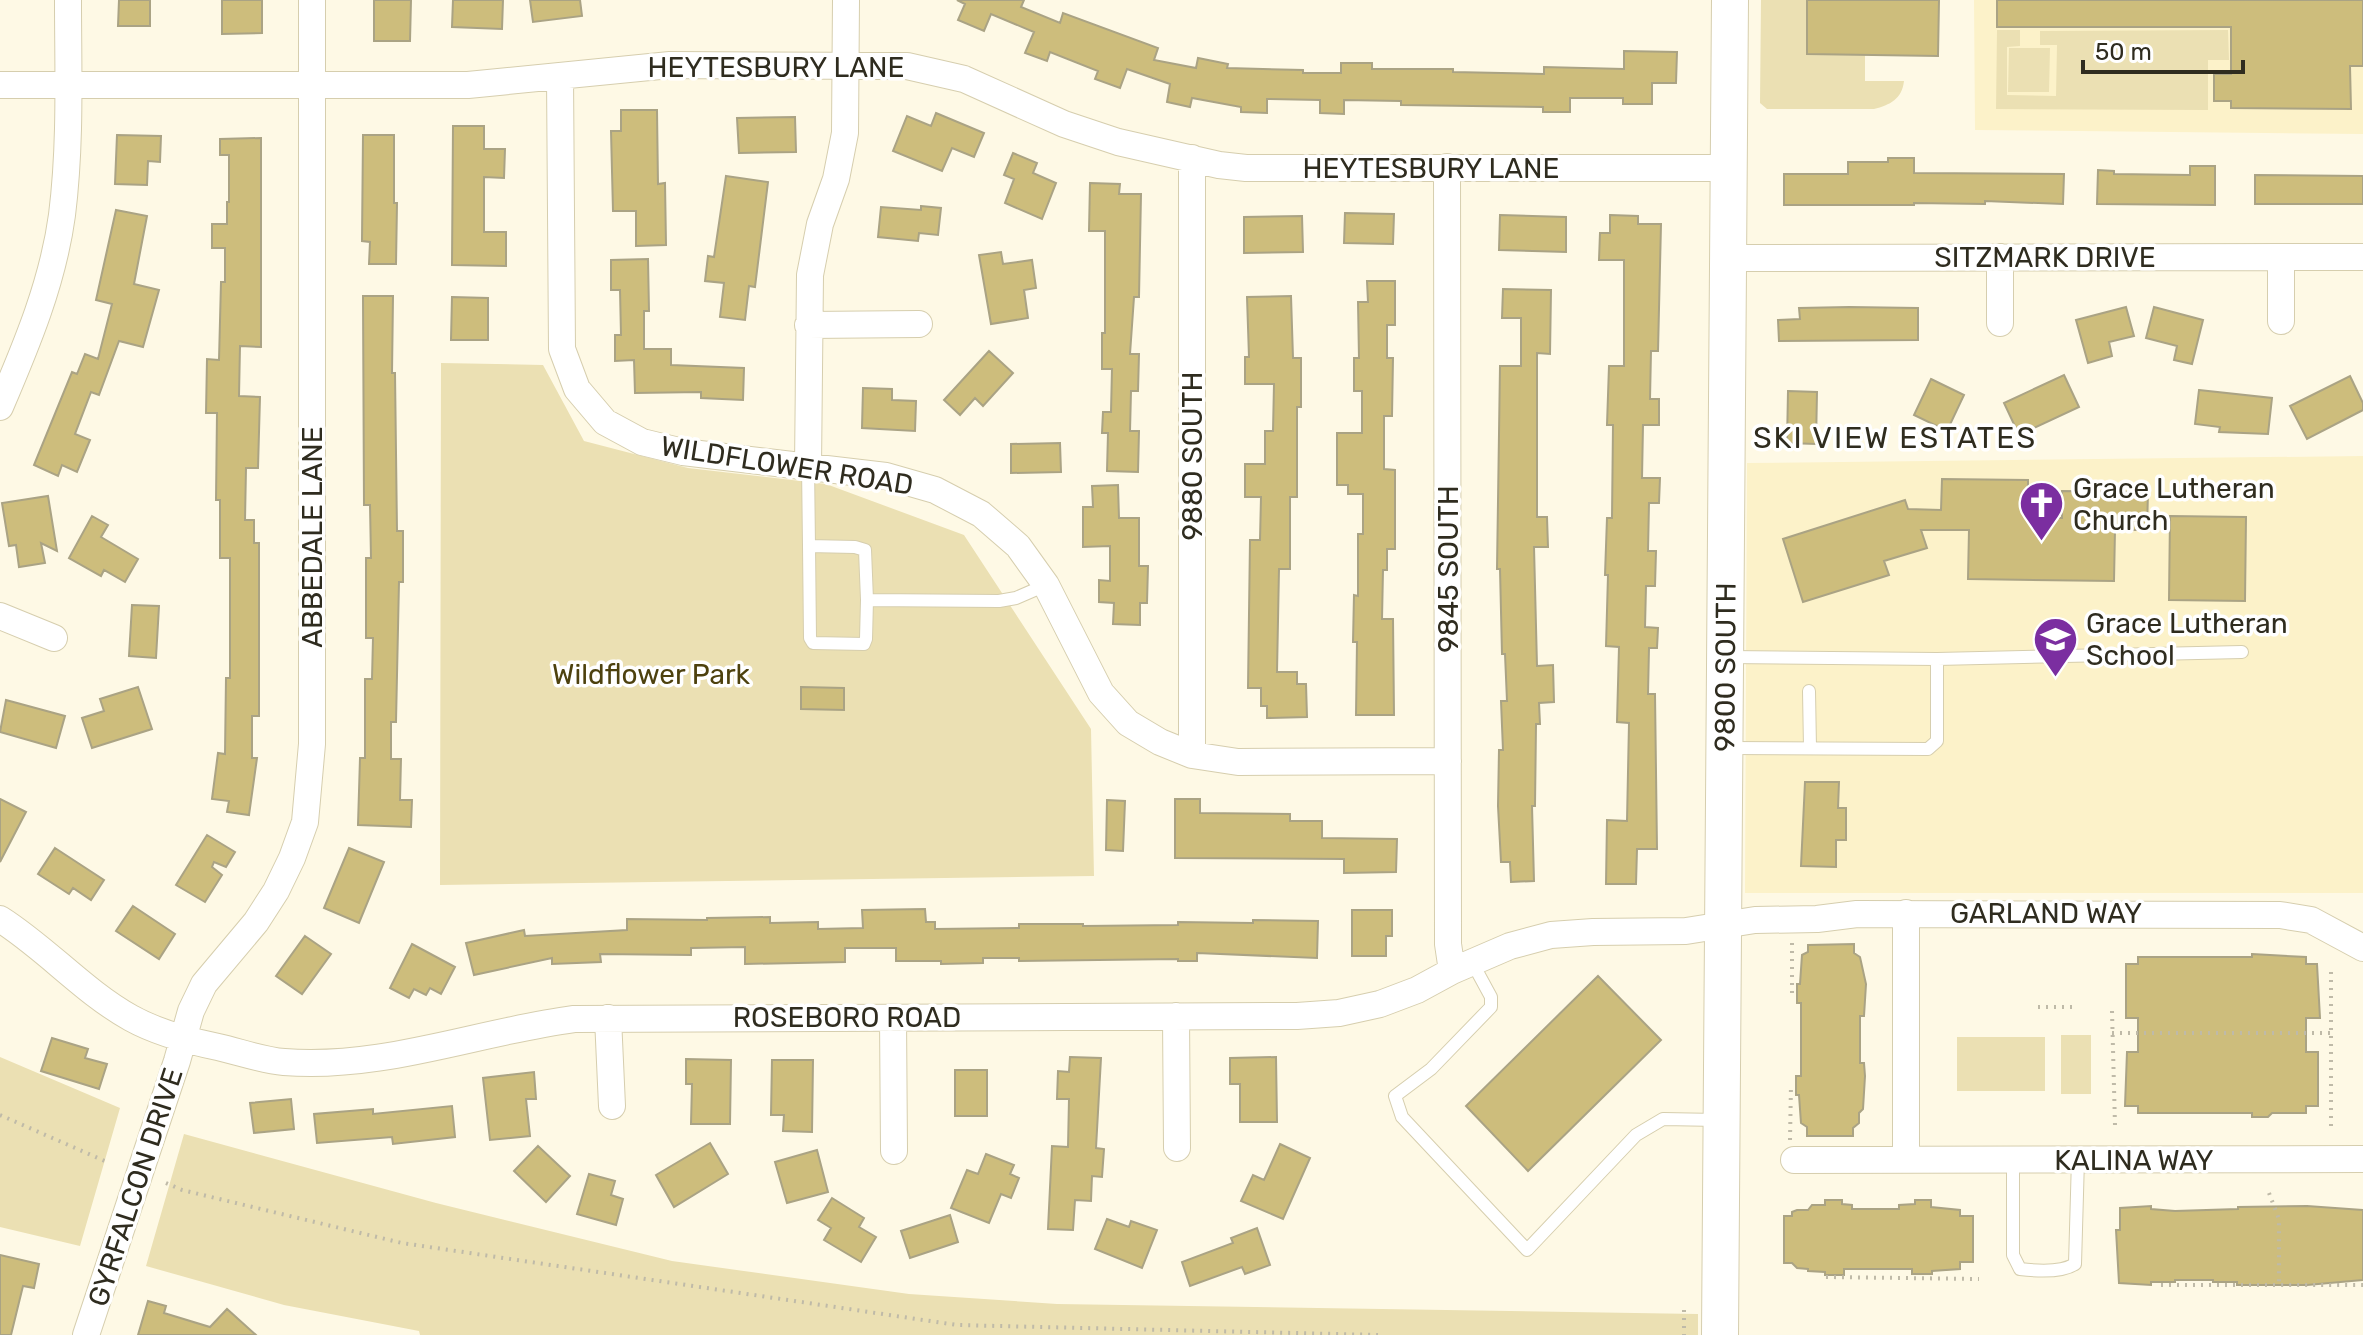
<svg xmlns="http://www.w3.org/2000/svg" width="2363" height="1335" viewBox="0 0 2363 1335" font-family="Rubik,sans-serif">
<style>
.built{fill:#fcf2c9}
.green{fill:#ebe0b3}
.building{fill:#cdbd7c;stroke:#aaa384;stroke-width:2}
.lines{fill:none;stroke-linecap:round;stroke-linejoin:round}
.lane-casing{stroke:#d6ceae;stroke-width:14}
.street-casing{stroke:#d6ceae;stroke-width:28}
.secondary-casing{stroke:#d6ceae;stroke-width:38}
.path{stroke:#bfbaa8;stroke-width:4;stroke-dasharray:2 6;stroke-linecap:butt}
.lane{stroke:#fff;stroke-width:12}
.street{stroke:#fff;stroke-width:26}
.secondary{stroke:#fff;stroke-width:36}
.labels{text-anchor:middle;stroke-width:7;stroke-linejoin:round;paint-order:stroke}
.street-label{font-size:28px;fill:#2f2c1f;stroke:#fff}
.poi-label{font-size:28px;fill:#2f2c1f;stroke:#fff;text-anchor:start}
.park-label{font-size:28px;fill:#4d410e;stroke:#fff}
.neighbourhood-label{font-size:30px;letter-spacing:2px;fill:#2f2c1f;stroke:#fff}
</style>
<rect width="100%" height="100%" fill="#fef9e5"/>
<!-- built -->
<path class="built" d="M1974,0H2363V134L1975,130Z
M2363,456V893H1745L1747,463Z"/>
<!-- green -->
<path class="green" d="M1761,0H1807L1808,54L1865,55V81H1904C1902,99 1890,105 1874,109H1767L1760,103Z
M1997,30H2020V46L2007,47V95L2056,96L2057,45H2040V31L2228,30L2229,60H2208V110L1996,109Z
M2009,48H2050L2049,92H2008Z
M441,363L543,365L584,441L688,468L826,484L964,535L1091,729L1094,876L440,885Z
M2061,1035H2091V1094H2061Z
M1957,1037H2045V1091H1957Z
M0,1057L120,1108L80,1246L0,1227Z
M184,1134L436,1203L672,1261L909,1294L1057,1304L1698,1314V1335H420L419,1331L284,1305L146,1266Z"/>
<!-- building -->
<path class="building" d="M119,0H150V26H118Z
M222,0H262V33L222,34Z
M374,0H411L410,41H374Z
M453,0H503L502,29L452,27Z
M530,0H580L582,16L533,22Z
M957,0H1024L1021,7L1060,23L1063,13L1158,48L1154,60L1196,68L1198,58L1228,64L1227,68L1303,70V73H1341V63H1372V69H1453V72L1544,74V67L1624,69V51L1677,52L1676,83H1652V104H1623V98H1570V112H1543V107L1401,105V101L1344,100V114L1320,113V100L1267,99V113L1241,112V107L1192,98L1190,107L1167,102L1170,84L1127,69L1120,88L1095,79L1098,71L1050,52L1047,61L1025,53L1034,32L991,14L984,31L958,20L965,4Z
M1807,0H1939L1938,56L1807,54Z
M1997,0H2363V66H2350L2351,109L2231,108V101H2214V74H2231V27H1997Z
M621,110H657L658,184L665,183L666,245L636,246V211H613L611,131H621Z
M936,113L984,133L974,157L952,148L942,171L893,151L907,116L931,126Z
M795,117L796,152L739,153L737,118Z
M453,126H484V149H505L504,178L484,177V232H506V266L452,265Z
M117,135L161,136L160,162L148,161L147,185L115,184Z
M363,135H394V203H397L396,264H369L370,242L362,241Z
M261,138V347L240,346L239,396L260,397L258,468H246L245,520H254V543H259V716H252V758H257L249,815L227,812L229,801L212,799L218,753L225,754L226,678H230V558H220V500H216L217,413H206L207,359L219,360L221,282H225V248H212V224H227V202H229V155H220V139Z
M1013,153L1037,163L1033,173L1056,183L1042,219L1005,203L1014,179L1004,175Z
M1888,158H1914V173L2064,174L2063,204L1985,201V204L1914,203V205H1784V174H1848V162H1888Z
M2190,166H2215V205L2097,204L2098,170L2114,171V174L2190,175Z
M2255,175L2363,176V204H2255Z
M726,176L768,182L755,287L749,286L745,320L720,317L724,283L705,281L708,256L714,257Z
M1090,183L1120,184L1119,194H1141L1139,297H1134L1130,354H1139L1138,391H1131L1130,431H1139L1138,472L1107,471L1108,433H1102L1103,412H1111L1112,369H1102V333H1105V231H1089Z
M921,206L941,208L938,235L919,233L918,241L878,237L881,207L921,210Z
M116,210L147,216L134,284L159,290L143,347L119,341L99,395L91,392L75,434L90,440L77,472L62,465L58,476L34,465L72,372L77,374L85,354L98,359L112,304L96,300Z
M1345,213L1394,214L1393,244L1344,243Z
M1500,215L1566,217V252L1499,250Z
M1610,215L1638,216V224H1661L1658,351H1651L1650,399H1659V425H1643L1642,478H1660L1659,503H1649L1648,551H1656L1655,586H1646L1645,627L1658,628L1657,648H1649L1648,694H1655L1657,849H1637L1636,884H1606L1607,820L1627,821L1629,723L1617,722L1619,647L1606,646L1608,575H1605L1607,518H1612L1613,425H1607L1609,366H1624V260H1599L1600,233H1610Z
M1302,216L1303,252L1244,253V217Z
M1001,252L1003,264L1032,260L1036,288L1024,290L1028,318L991,324L979,255Z
M648,259L649,311H644V349H671V365L744,368L743,400L701,398V392L635,393L634,360L615,361V335H621L620,290H611V260Z
M1367,281H1395V325H1387V358H1393L1392,416H1384V469L1395,470V549H1387V570H1383L1382,619H1393L1394,715H1356L1357,642H1353L1354,595L1358,596V534H1363V494H1348V485H1337V433H1362V391H1354V358H1359L1358,302H1368Z
M1503,289L1551,290L1550,354L1537,353V517H1547L1548,547H1534L1537,666L1553,665L1554,702L1539,703L1540,724H1536L1535,806H1532L1534,881L1511,882L1510,862H1501L1498,806L1499,750H1503L1501,701H1507L1505,654H1502L1500,569H1497L1500,366H1521V318H1502Z
M363,296H393L392,373H395L397,531H403V582H399L396,722H391V759H401L400,800H412L411,827L358,825L360,758H365V679H372L373,638H366V558H371L370,505H364Z
M1291,296L1293,358H1301V407H1297V497H1290V569H1279L1277,672H1297V684H1306L1307,717L1267,718V706H1261V688H1248L1250,540H1260L1261,497H1245V464H1265V431H1273L1274,384H1245V357H1249L1247,297Z
M452,297L488,298V340H451Z
M1849,307L1918,308V340L1779,341L1778,320L1800,319L1799,308Z
M2126,307L2134,336L2109,342L2112,356L2088,363L2076,320Z
M2154,307L2203,320L2192,364L2174,360L2177,346L2146,338Z
M989,351L1013,373L983,406L975,398L960,415L944,400Z
M2064,375L2079,407L2019,435L2004,403Z
M2350,376L2363,403V410L2307,439L2290,406Z
M1931,379L1964,395L1947,431L1914,415Z
M863,388L892,389V400L916,401L915,431L862,428Z
M2199,390L2272,398L2268,434L2219,432L2220,427L2195,424Z
M1788,391L1817,392L1816,444L1787,443Z
M1060,443L1061,472L1011,473V444Z
M1942,479L2028,480V518H2062V491L2148,492L2147,530H2115L2114,581L1968,579L1969,530H1921L1927,548L1884,561L1889,575L1803,602L1783,539L1905,500L1908,509L1941,510Z
M1118,485L1119,518H1139V566H1148L1147,603H1140V625L1113,624L1114,603L1099,602V580L1110,581V546L1083,547V507H1093L1092,486Z
M48,496L57,551L41,543L45,563L19,567L16,545L9,546L2,503Z
M92,516L108,525L101,537L138,559L125,582L104,570L101,576L69,558Z
M2170,516L2246,517L2245,601L2169,600Z
M132,605L159,606L156,658L129,656Z
M138,687L152,729L92,748L82,718L104,711L100,699Z
M801,687L844,688V710L801,709Z
M6,700L65,716L56,748L0,732Z
M1805,782H1839L1838,808H1846V840H1836V867L1801,866Z
M0,799L26,812L0,862Z
M1175,799H1200V813L1290,814V821H1322V838L1397,839L1396,872L1344,873V859L1175,858Z
M1107,800L1125,801L1123,851L1106,850Z
M207,835L235,852L226,867L214,862L212,867L222,875L205,902L176,885Z
M55,848L104,880L91,900L73,888L69,894L38,874Z
M349,848L384,862L359,923L324,908Z
M133,906L175,934L159,959L116,931Z
M925,909L926,922H935V929L1019,928V924H1083V926L1178,925V922L1253,923V920L1318,921L1317,958L1197,953V961H1178V959L1019,961V958H983V963L941,964V961H896V948H845V962L745,964V947L691,948V955L600,954L601,962L552,964V958L474,975L466,943L524,930L525,936L627,930V919L707,920V918L770,917V923L818,922V929L863,928L862,910Z
M1352,910H1392V936H1386V956H1352Z
M305,936L331,954L302,994L276,976Z
M412,944L455,967L441,994L430,988L426,995L414,989L409,998L390,988Z
M1854,944V953L1860,957L1866,984L1864,1016H1860V1063H1864L1865,1076L1863,1109L1859,1113V1123L1853,1128V1136H1807V1127L1801,1123L1799,1095H1796V1076H1801V1003H1797V984H1800L1802,955L1808,952V945Z
M2252,954L2306,957V964H2317L2320,1018H2306V1052H2318V1106H2306V1113H2272L2268,1117H2252V1113H2138V1106H2125L2127,1052H2138V1018H2126V964H2138V957H2252Z
M1598,976L1661,1040L1528,1171L1466,1106Z
M52,1038L88,1049L85,1058L107,1064L99,1089L41,1071Z
M1070,1057L1101,1058L1096,1148L1104,1149L1102,1177L1092,1176L1091,1201L1075,1200L1073,1230L1048,1229L1052,1146L1068,1147L1069,1099H1057L1058,1071L1069,1072Z
M1276,1057L1277,1122H1240V1084H1230V1058Z
M686,1059L731,1060L730,1124H691L692,1084H686Z
M772,1060H813L812,1132L783,1131L784,1115H771Z
M955,1070H987V1116H955Z
M534,1072L536,1099H526L530,1136L490,1140L483,1078Z
M291,1099L294,1129L254,1133L250,1103Z
M452,1106L455,1137L393,1144L392,1137L317,1143L314,1114L373,1109V1114Z
M710,1143L728,1174L674,1207L656,1175Z
M1280,1144L1310,1158L1283,1219L1241,1201L1253,1175L1264,1180Z
M538,1146L570,1176L546,1202L514,1171Z
M817,1150L828,1192L787,1203L775,1162Z
M986,1154L1014,1165L1010,1174L1019,1178L1011,1198L1001,1194L989,1223L951,1208L967,1170L978,1174Z
M589,1174L615,1181L611,1195L623,1199L616,1225L577,1214Z
M832,1198L864,1218L859,1227L876,1237L861,1262L824,1240L831,1228L818,1220Z
M1825,1200H1842V1204L1852,1205V1209H1899V1205L1915,1204V1200H1931V1207L1960,1210V1216H1973V1262H1960V1269L1932,1271V1274H1912V1269H1844V1275H1825V1272L1808,1271V1269L1797,1268L1792,1263H1784V1216H1792V1212L1797,1210H1808L1812,1205H1825Z
M2151,1206V1209L2175,1211L2238,1209V1207L2307,1206L2363,1210V1280L2307,1285H2237V1282H2213V1280H2175V1282H2151V1285L2119,1283L2116,1230H2120V1208Z
M950,1215L958,1242L910,1258L901,1231Z
M1107,1219L1129,1227L1131,1221L1157,1230L1142,1268L1095,1249Z
M1257,1228L1270,1265L1245,1274L1242,1267L1190,1286L1182,1262L1233,1243L1231,1238Z
M0,1255L39,1264L34,1288L23,1286L11,1335H0Z
M148,1301L166,1306L164,1313L210,1327L227,1309L256,1335H138Z"/>
<g class="lines">
<defs>
<path id="lane" d="M808,466L809,546L855,547L865,550L867,600L999,601L1016,598L1046,585
M809,546L810,638L813,643L864,644L866,639L867,600
M1728,657L1937,659L2242,652
M1809,691L1810,748
M1729,748L1928,749L1937,741V659
M1472,962L1491,997V1007L1431,1069L1395,1096L1402,1117L1527,1250L1636,1135L1663,1119L1718,1120
M2013,1160V1255L2020,1269C2036,1271 2061,1273 2075,1264L2078,1159"/>
<path id="street" d="M560,76L562,349L577,389L605,422L642,442L683,452L886,476L935,490L981,514L1018,546L1046,585L1101,693L1128,723L1160,742L1192,755L1238,762L1448,761
M0,85H468L670,65L907,66L964,79L1064,124L1118,142L1219,165L1246,168H1729
M1192,158V755
M1447,167L1448,944L1452,971
M1728,258L2363,257
M2281,321V257
M2000,323V257
M808,325L919,324
M0,407C27,344 53,282 62,215C71,143 68,71 68,0
M808,466L810,275L820,224L836,179L845,133L846,0
M0,616L54,638
M1906,913V1160
M0,919C46,948 84,992 131,1018C158,1033 189,1041 218,1047C240,1052 262,1060 284,1062C382,1070 477,1032 574,1019L1297,1016L1339,1013L1380,1004L1417,990L1452,971L1510,946L1551,935L1593,932L1686,931L1755,920L1817,919L1857,914L2280,915L2311,920L2363,948
M1176,1016L1177,1148
M893,1017L894,1151
M608,1018L612,1106
M1794,1160L2363,1159
M86,1335L177,1061L191,1011L204,984L256,922L276,891L292,858L305,822L312,744V0"/>
<g id="secondary">
<path id="s1" d="M1720,1335L1730,0"/>
</g>
</defs>
<!-- lane casing -->
<use href="#lane" class="lane-casing"/>
<!-- street casing -->
<use href="#street" class="street-casing"/>
<!-- secondary casing -->
<use href="#secondary" class="secondary-casing"/>
<!-- path -->
<path class="path" d="M1792,993V942
M2038,1007H2077
M2112,1011L2115,1125
M2112,1033H2331
M0,1115L107,1162
M2331,1126V969
M1790,1140L1791,1085
M166,1183L182,1190L402,1243L957,1325L1378,1335
M2269,1193L2279,1219V1285H2363
M1826,1277L1979,1279
M2161,1285H2279
M1684,1310V1335"/>
<!-- lane -->
<use href="#lane" class="lane"/>
<!-- street -->
<use href="#street" class="street"/>
<!-- secondary -->
<use href="#secondary" class="secondary"/>
</g>
<!-- icons -->
<defs>
<symbol id="church-pin" viewBox="-11 -11 22 30"><path d="M0 17L-7.5 6A9.5 9.5 0 1 1 7.5 6Z" fill="#7b2ea0" stroke="#fff"/><path d="M-1.2-6h2.4v3.5h3.3v2.4h-3.3V6h-2.4V-.1h-3.3v-2.4h3.3Z" fill="#fff"/></symbol>
<symbol id="school-pin" viewBox="-11 -11 22 30"><path d="M0 17L-7.5 6A9.5 9.5 0 1 1 7.5 6Z" fill="#7b2ea0" stroke="#fff"/><path d="M0-5L7-2L0 1L-7-2ZM-4 1L0 2.5L4 1V4Q0 6-4 4Z" fill="#fff"/></symbol>
</defs>
<g fill-rule="evenodd">
<use href="#church-pin" x="2016" y="478" width="51" height="69"/>
<use href="#school-pin" x="2030" y="614" width="51" height="69"/>
</g>
<g class="labels">
<!-- street labels -->
<g class="street-label">
<text x="776" y="77">HEYTESBURY LANE</text>
<text x="1431" y="178">HEYTESBURY LANE</text>
<text x="2045" y="267">SITZMARK DRIVE</text>
<text transform="translate(1192 456) rotate(-90)" y="10">9880 SOUTH</text>
<text transform="translate(787 465) rotate(9)" y="10">WILDFLOWER ROAD</text>
<text transform="translate(312 537) rotate(-90)" y="10">ABBEDALE LANE</text>
<text transform="translate(1448 569) rotate(-90)" y="10">9845 SOUTH</text>
<text dy="10" stroke="none"><textPath href="#s1" startOffset="668">9800 SOUTH</textPath></text>
<text x="2046" y="923">GARLAND WAY</text>
<text x="847" y="1027">ROSEBORO ROAD</text>
<text x="2134" y="1170">KALINA WAY</text>
<text transform="translate(135 1187) rotate(-72)" y="10">GYRFALCON DRIVE</text>
</g>
<!-- poi labels -->
<g class="poi-label">
<text x="2073" y="498">Grace Lutheran<tspan x="2073" dy="32">Church</tspan></text>
<text x="2086" y="633">Grace Lutheran<tspan x="2086" dy="32">School</tspan></text>
</g>
<!-- park labels -->
<g class="park-label">
<text x="651" y="684">Wildflower Park</text>
</g>
<!-- neighbourhood labels -->
<g class="neighbourhood-label">
<text x="1895" y="448">SKI VIEW ESTATES</text>
</g>
</g>
<!-- scale -->
<path d="M2083 60v12h160v-12" fill="none" stroke="#2f2c1f" stroke-width="4"/>
<text x="2095" y="60" font-size="24" fill="#2f2c1f" stroke="#ffffff" stroke-width="6" paint-order="stroke">50 m</text>
</svg>
